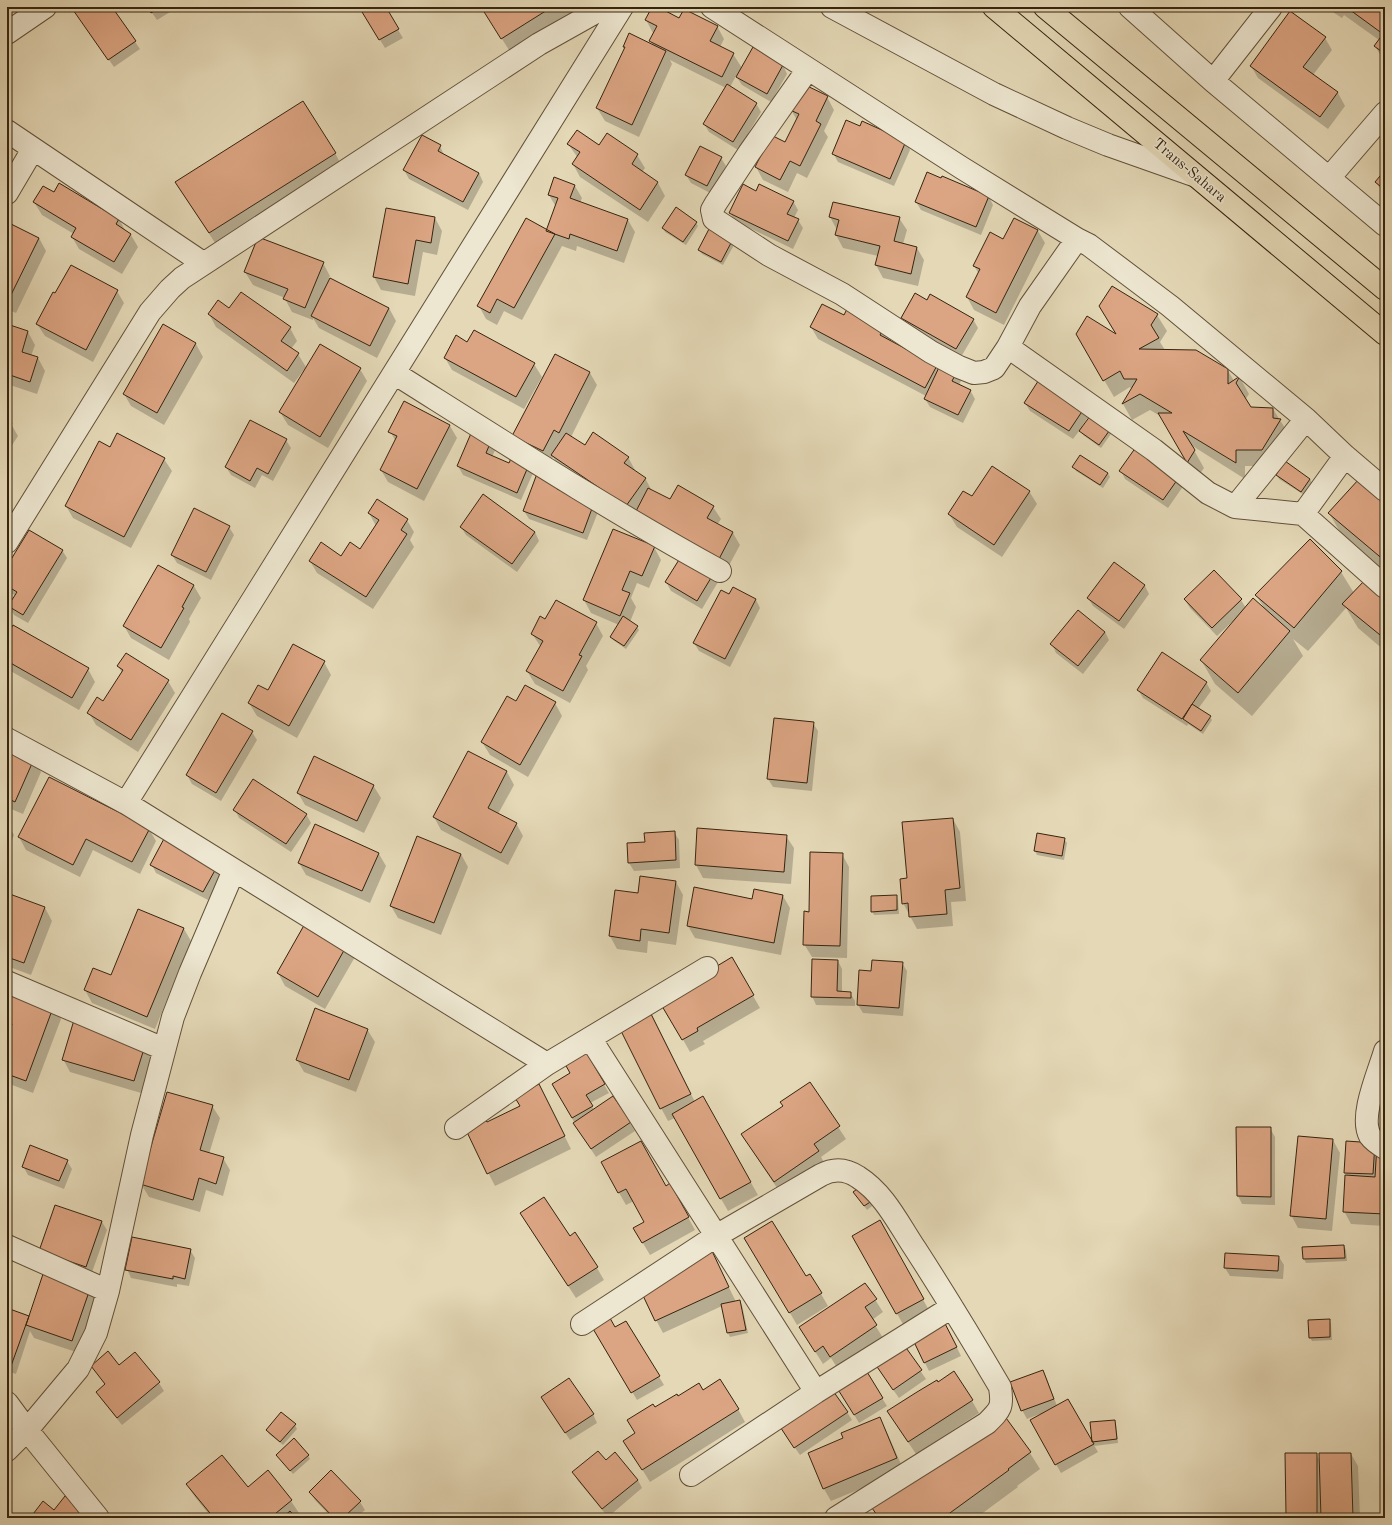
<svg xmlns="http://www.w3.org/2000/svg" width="1392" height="1525" viewBox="0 0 1392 1525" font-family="'Old Standard TT',serif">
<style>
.shadow{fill:#0003}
.building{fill:#dba482;stroke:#36240f}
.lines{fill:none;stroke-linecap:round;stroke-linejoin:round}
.minor-casing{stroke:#625139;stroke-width:24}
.trunk-casing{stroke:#36240f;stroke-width:24}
.minor{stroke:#ede6d0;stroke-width:22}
.trunk{stroke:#e4d8b6;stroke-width:22}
.labels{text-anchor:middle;stroke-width:3;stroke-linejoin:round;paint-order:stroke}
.street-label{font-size:15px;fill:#36240f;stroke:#ede6d0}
</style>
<rect width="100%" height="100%" fill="#e4d8b6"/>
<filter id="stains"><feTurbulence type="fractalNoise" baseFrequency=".005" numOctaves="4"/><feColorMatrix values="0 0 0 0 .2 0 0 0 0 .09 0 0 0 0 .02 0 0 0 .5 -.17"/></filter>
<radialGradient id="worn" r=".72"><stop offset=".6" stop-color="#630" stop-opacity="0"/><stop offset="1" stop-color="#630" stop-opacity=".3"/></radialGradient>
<!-- shadow -->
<path class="shadow" d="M12,7H28L17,14Z
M72,7H111L140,49L114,67Z
M148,7H174L175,9L157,20Z
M360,7H384L403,38L385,48Z
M482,7H588L512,55Z
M653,7H656L680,19L717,26L724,39L720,47L733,54L742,68L783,65L787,74L771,102L742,85L736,76L730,87L756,103L761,112L738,150L709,132L704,124L726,88L670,60L672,64L639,137L605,121L597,108L625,49L624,47L653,46L651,41L653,33L646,20Z
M1325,7H1385V63L1375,46L1379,40L1344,15L1342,18Z
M1325,38L1332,50L1313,75L1338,93L1345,106L1328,129L1258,78L1251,66Z
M827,97L834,110L824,131L828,137L807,178L797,173L788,192L763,180L756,167L786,143L797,120L791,110Z
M906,142L910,150L894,186L838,162L833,153Z
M568,144L599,146L637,155L645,168L642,172L658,183L665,196L648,222L580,177L573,164L578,158Z
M440,146L444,155L479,173L483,182L468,210L409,179L404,170Z
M335,153L344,170L219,249L186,198Z
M721,158L726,166L712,194L691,183L686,175Z
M1385,171V197L1376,182Z
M575,186L582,198L580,203L628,220L635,232L624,263L577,246L576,251L562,246L522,320L504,311L497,325L486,319L479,306L547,231L556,207L549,195Z
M757,192L793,201L798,210L794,218L798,220L803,228L793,249L735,221L730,213Z
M55,193L119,219L126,232L131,235L138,247L122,274L79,249L72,237L74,234L42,215L34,202Z
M989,197L993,205L981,235L921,210L916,202Z
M834,203L899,218L907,230L903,244L917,248L924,260L918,286L883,278L876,265L878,256L843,248L836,235L837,230L830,217Z
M387,209L435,218L442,231L437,255L423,252L415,296L381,290L374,277Z
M1015,219L1038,231L1045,243L1004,325L974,310L967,297L979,274L974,266L1004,240Z
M7,223L39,238L46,251L16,313L7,309Z
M696,223L698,226L686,245L665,232L663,228Z
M731,242L734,245L723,265L702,254L699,250Z
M323,263L330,276L329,278L389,308L396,321L377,358L319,328L313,318V320L292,312L285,299V298L253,285L245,272Z
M117,291L124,303L93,362L45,336L37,324Z
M928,301L973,319L978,328L961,357L907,326L902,318Z
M229,310L290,328L297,341L291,349L298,354L306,367L294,383L216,327L209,314Z
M1157,315L1167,331L1160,342L1165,350L1227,369L1234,381L1240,378L1249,394L1245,400L1250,408L1273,409L1290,436L1271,466H1245V479L1191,445L1204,468L1197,478L1162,417L1150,410L1132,420L1123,404L1132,390L1130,387L1114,397L1077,334L1119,337Z
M844,317L885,325L892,338L890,342L963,377L959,385L970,390L975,399L963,423L930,407L925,399L926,396L818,339L811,327Z
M7,325L28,332L35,345L31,356L38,358L45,371L37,394L7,384Z
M163,326L196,344L203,357L164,425L131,406L124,394Z
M474,331L534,364L542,377L524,409L452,370L445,358L467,343Z
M360,369L367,381L328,448L288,425L280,412Z
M590,373L597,385L571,437L585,447L628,457L635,470L634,471L645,478L652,491L670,501L713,507L721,519L717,525L733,533L740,545L726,571L559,467L553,457L550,463L514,436Z
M404,403L450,426L457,438L424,501L388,482L381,470L396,442L390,431Z
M1025,403L1091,413L1082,426L1113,431L1101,448L1083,435L1080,430L1073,439L1030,411Z
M7,421L11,424L18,436L7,453Z
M286,440L291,448L273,481L262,475L255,488L231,475L226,467Z
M491,440L496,448L492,457L510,464L534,471L521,500L463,475L458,466Z
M1136,448L1184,485L1168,508L1125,479L1121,471Z
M110,449L164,459L172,471L131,548L73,518L66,506Z
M1074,467L1108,473L1110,477L1103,488L1076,471Z
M538,473L598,512L587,540L529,519L524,511Z
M1277,475L1310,479L1312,483L1304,495L1279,479Z
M1029,491L1037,504L1002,557L957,527L949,514L972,498Z
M1385,503V573L1343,537L1329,513Z
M369,513L407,520L414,532L410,540L414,547L373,609L317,573L310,561L341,557L360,550L376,526Z
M229,527L234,535L211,580L177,563L172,555Z
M461,527L535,532L539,541L517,572L466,535Z
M613,530L654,547L661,560L649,588L637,583L631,598L636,607L630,622L637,627L639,630L626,649L613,640L611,637L619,625L591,613L584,600Z
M1310,541L1341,572L1354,593L1385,596V651L1358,628L1346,608L1308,651L1293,639L1303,656L1252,716L1215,684L1201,660L1233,623L1232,622L1217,636L1190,608L1185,600L1214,572L1241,600L1246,608H1264L1256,595Z
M62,550L67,558L28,623L14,615L9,606L16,596L7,591V568Z
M1114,563L1145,586L1149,594L1124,629L1093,606L1088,598Z
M713,574L718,582L702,609L671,591L666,582Z
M194,586L201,598L189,619L190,622L169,660L131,638L124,626Z
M733,588L756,600L760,608L730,667L699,651L694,643Z
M545,620L596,623L603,636L586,666L588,670L570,703L535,684L527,671L541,647L532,634Z
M1105,632L1109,640L1083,674L1056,653L1052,644Z
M7,638L88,669L95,682L79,710L7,669Z
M324,662L331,675L297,738L257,716L249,703L268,691Z
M118,666L168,681L175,693L138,752L96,725L89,713L104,703L122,673Z
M1206,682L1211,691L1198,709L1210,717L1212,720L1203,734L1188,724L1187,726L1143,698L1138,690Z
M516,702L555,703L562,716L528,777L490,755L482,742Z
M813,723L818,731L812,791L773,787L768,779Z
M252,732L257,740L221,801L192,784L187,775Z
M7,748L33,760L41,772L23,814L11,809L7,818Z
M468,752L507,772L514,785L498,814L516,823L523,836L508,865L441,830L434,817Z
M373,785L381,798L364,833L305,805L298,793Z
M235,810L306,814L311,823L291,852L239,818Z
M953,819L960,832L966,901L951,902L953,926L917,929L903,903L908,879Z
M7,823L14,835L7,851Z
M315,826L379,854L386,866L370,903L306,875L299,863Z
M149,829L156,841L140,874L93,850L80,877L26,850L19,837Z
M698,830L786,836L794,848L791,884L703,878L696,865Z
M674,832L679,840L680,868L634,871L629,863L646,843Z
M166,837L223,872L208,900L156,873L152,865Z
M1064,839L1067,843L1064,860L1037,855L1035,851Z
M461,854L468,867L441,935L398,918L391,906Z
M842,854L849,867L847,958L812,957L804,944L810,913Z
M676,882L683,895L676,945L648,941L647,953L617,949L610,936L616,891L639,894Z
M7,894L45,908L52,921L31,975L7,966V926L9,925L7,924Z
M783,896L790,908L781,955L695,938L688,926L752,900Z
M896,896L898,900L899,914L874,915L872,911Z
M184,929L191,941L155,1029L92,1003L85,990L93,969L111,976Z
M351,937L359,950L325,1009L285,986L278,973Z
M732,959L760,1008L703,1041L705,1044L690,1052L661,1001Z
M838,961L842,969V992L850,993L855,1001V1006L816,1005L812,996Z
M902,963L907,971L903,1016L863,1013L858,1005L872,972Z
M7,994L53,1006L61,1019L33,1093L7,1083V1039L10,1032L7,1031Z
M650,1011L695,1102L703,1098L758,1195L728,1211L675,1118L668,1121L661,1108L613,1013Z
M367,1029L375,1042L356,1092L304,1072L297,1060Z
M146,1040L154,1052L141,1093L70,1072L63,1059Z
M586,1054L609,1093L590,1103L594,1110L613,1097L635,1131L596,1157L579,1131L553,1084L571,1073Z
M809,1083L846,1139L821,1157L825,1164L781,1194L742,1135L784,1106Z
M539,1085L571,1149L495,1186L466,1129L487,1124L521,1107Z
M212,1106L220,1118L209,1154L223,1158L230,1170L223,1196L206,1190L200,1212L149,1197L141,1184Z
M1270,1128L1275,1137V1205L1242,1204L1238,1196Z
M1299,1137L1333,1140L1340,1153L1332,1231L1298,1228L1291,1215Z
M1385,1146V1226L1351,1224L1344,1211L1347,1176L1345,1172Z
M67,1161L72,1169L64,1189L28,1175L23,1166Z
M602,1163L666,1187L677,1197L695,1230L650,1255L634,1228L645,1222L634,1201L626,1205Z
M857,1196L876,1203L867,1210Z
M56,1206L102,1222L107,1230L91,1275L45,1259Z
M521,1214L570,1237L597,1268L604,1280L576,1298Z
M879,1221L930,1312L904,1326L853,1236Z
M746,1238L805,1278L810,1275L828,1306L797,1325Z
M1344,1246L1346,1250L1347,1261L1306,1263L1304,1259L1303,1248Z
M190,1250L195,1258L189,1286L177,1284V1287L131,1278L127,1269Z
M712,1252L736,1302L740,1301L742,1305L748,1333L730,1337L728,1333L722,1306L663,1333L656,1320Z
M1279,1257L1284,1265L1283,1279L1230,1276L1225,1268Z
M865,1284L883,1312L872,1320L883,1338L838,1369L831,1358L823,1364L800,1328Z
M90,1287L97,1300L79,1353L34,1338L30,1331L16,1374L7,1371V1309L28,1316L29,1318Z
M1329,1320L1331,1324L1332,1340L1312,1341L1310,1337Z
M944,1321L961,1356L929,1371L925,1363Z
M591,1322L615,1328L626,1322L664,1385L637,1400Z
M899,1340L926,1379L899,1398L877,1367Z
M135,1353L159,1383L164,1391L122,1425L102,1400L97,1392L105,1385L92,1366H119Z
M1043,1371L1047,1379L1057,1406L1068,1400L1098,1452L1061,1473L1031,1420L1041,1415L1040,1414L1027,1419L1022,1410Z
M834,1380L882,1398L887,1406L859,1423Z
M937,1383L972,1401L979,1413L916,1454L896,1424Z
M703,1391L738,1409L745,1422L650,1482L632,1453L655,1409L678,1397Z
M547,1405L593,1414L597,1423L570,1440Z
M998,1409L1030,1453L1040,1469L1017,1486L1018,1487L976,1518H879Z
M847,1412L852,1420L800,1455L779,1425Z
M879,1418L886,1430L904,1471L831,1501L824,1489L809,1454L844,1439Z
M1114,1421L1116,1424L1118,1443L1094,1446L1092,1423Z
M295,1425L297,1429L283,1445L269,1434L267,1430Z
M1316,1454L1320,1461L1351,1454L1358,1466L1360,1518H1289L1287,1515Z
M277,1455H308L310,1459L293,1474Z
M605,1461L638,1480L642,1488L608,1517L578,1481L573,1472Z
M268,1472L291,1501L299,1513L294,1517L295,1518H212L195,1497L187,1485L248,1488Z
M310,1492L360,1502L365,1510L356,1518H332L315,1500Z"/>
<!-- building -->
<path class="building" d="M71,7H112L136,41L108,60Z
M148,7H160L151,13Z
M359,7H386L399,29L379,40Z
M481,7H552L501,39Z
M652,7H658L679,18L684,9L718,26L710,41L734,53L722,77L649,41L657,26L645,20Z
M1346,7H1385V54L1374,46L1383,34Z
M1290,11L1326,37L1303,67L1338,92L1320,117L1250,66Z
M629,33L666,51L632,125L596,108L625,47H623Z
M753,47L783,65L767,94L736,77Z
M727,84L757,103L733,142L703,124Z
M803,84L828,96L816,121L821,124L800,166L790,161L780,180L755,167L771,135L785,142L799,114L790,110Z
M303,101L336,153L209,233L175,182Z
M846,120L860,126L862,121L906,141L890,179L832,154Z
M577,130L599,145L607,133L638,154L632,164L658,182L640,210L572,164L580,152L567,144Z
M422,135L441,145L438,151L479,173L463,202L403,170Z
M700,146L722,157L707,186L685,175Z
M1385,170V190L1375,182Z
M927,172L941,178L942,176L989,196L976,227L915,202Z
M554,177L575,185L570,198L628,219L617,251L570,234L569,239L546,231L558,198L548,195Z
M59,183L119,219L116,224L131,234L114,262L71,237L76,228L33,202L43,186L54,192Z
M743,184L756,191L759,184L794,201L787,214L799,219L788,241L729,213Z
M833,202L900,217L894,241L917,247L911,274L875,265L880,246L835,235L839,220L829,217Z
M676,207L697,222L683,242L662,228Z
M386,208L435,217L431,243L416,240L408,284L373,277Z
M526,218L555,234L514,308L497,299L490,313L477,306Z
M1014,218L1038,230L996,313L966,297L980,269L973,266L990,232L1003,239Z
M7,222L39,238L8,301H7Z
M709,229L732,241L721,262L698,250Z
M258,237L324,262L305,308L283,299L288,289L244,272Z
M71,265L118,290L86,350L36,324L53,292L55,293Z
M330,278L389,308L370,346L311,316Z
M1112,286L1158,314L1151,325L1159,338L1139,349L1196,350L1228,369V384L1240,376L1236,383L1251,407L1273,408V418L1281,419L1262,450H1236V463L1183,431L1195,450L1187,463L1158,413H1172L1140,394L1122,404L1137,379H1124L1120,371L1103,381L1076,334L1087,316L1116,334L1099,306Z
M241,292L291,327L281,341L299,353L287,371L208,314L218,300L229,308Z
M915,293L927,300L930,294L974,319L956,349L901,318Z
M850,303L885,325L880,335L921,357L941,358L925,388L810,327L822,304L844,315Z
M7,324L28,331L22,352L38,357L30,382L7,374Z
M163,324L196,343L157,413L123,394Z
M474,330L535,363L516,397L444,358L456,335L467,342Z
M320,344L361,368L320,437L279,412Z
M555,354L590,372L559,433L554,430L543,451L512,436Z
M942,361L959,368L952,381L971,390L958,415L924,399Z
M1042,375L1087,404L1069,431L1024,403Z
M404,401L450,425L417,489L380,470L397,436L388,432Z
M1093,412L1112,427L1099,445L1079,431Z
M7,420L12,423L7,430Z
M250,420L287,439L268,474L257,468L250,481L225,467Z
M472,431L492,439L486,453L509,463L513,454L530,462L517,493L457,466Z
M593,432L629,457L624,463L646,478L626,506L551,455L566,433L585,445Z
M117,433L165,458L124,537L65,506L99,441L110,447Z
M1136,447L1180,476L1163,500L1119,471Z
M1080,455L1108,473L1100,485L1072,467Z
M1285,461L1310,479L1301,492L1276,475Z
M992,466L1030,491L994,545L948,514L963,491L972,496Z
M538,471L560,479L557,489L594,503L583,533L523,511Z
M1359,479L1385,501V561L1328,513Z
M678,485L714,506L707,518L733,532L719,559L634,515L648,488L670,499Z
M483,494L535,532L512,564L460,527Z
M377,499L408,519L401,530L407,534L366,597L309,561L321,542L341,556L350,542L360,549L379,520L368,513Z
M194,508L230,526L206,572L171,555Z
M613,529L655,546L642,576L630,571L622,590L630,593L620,616L583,600Z
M29,530L63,550L23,615L8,606L17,592L7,586V566Z
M1310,539L1342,571L1294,628L1255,595Z
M682,555L714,573L697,601L665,582Z
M1114,562L1145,585L1119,621L1087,598Z
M158,565L194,585L182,607L184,608L161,648L123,626Z
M1214,570L1242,599L1212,628L1184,599Z
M1366,579L1385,595V639L1342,604Z
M733,587L756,599L725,659L693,643L721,590L729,594Z
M1253,598L1290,631L1238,693L1200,660Z
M556,600L597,622L579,655L582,656L563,691L526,671L543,641L531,634L540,616L545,619Z
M1078,610L1105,632L1078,666L1050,644Z
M623,616L638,626L624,646L610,637Z
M13,625L89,668L72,698L7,661V636Z
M293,644L325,661L289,726L248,703L258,685L268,690Z
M1162,652L1207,682L1182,719L1137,690Z
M126,653L169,680L131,740L87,713L97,697L103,701L123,670L117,666Z
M525,685L556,702L520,765L481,742L507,696L516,701Z
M1192,704L1211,716L1201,731L1183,719Z
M222,713L253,731L216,793L186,775Z
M774,718L814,722L807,783L767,779Z
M7,747L34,759L15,802L7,798Z
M468,751L507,771L488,808L517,823L501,853L433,817Z
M314,756L374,785L357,821L297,793Z
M49,777L150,828L132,862L86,839L73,865L18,837Z
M253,779L307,814L286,844L233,810Z
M953,818L960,888L945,890L947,914L909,917L908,903L902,904L900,879L907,878L902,822Z
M315,824L379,853L362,891L298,863Z
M697,828L787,835L784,872L695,865Z
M675,831L676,860L628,863L627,843L645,842L644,833Z
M1037,833L1065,838L1062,856L1034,851Z
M166,835L219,863L203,892L150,865Z
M417,836L461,854L434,923L390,906Z
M810,852L843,853L840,946L803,945L804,911L809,912Z
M640,876L676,881L669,933L641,929L640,941L609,936L615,890L638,893Z
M694,887L752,899L754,889L783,895L774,943L687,926Z
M7,893L45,907L24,963L7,957V925L11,916L7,915Z
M897,895V910L871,912V896Z
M138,909L184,928L147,1017L84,990L93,968L111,975Z
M311,913L352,936L318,997L277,973Z
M732,957L754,995L697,1028L698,1031L682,1040L659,1001Z
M812,959L838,960L837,991L851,992V998L811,997Z
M872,960L903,962L899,1008L857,1005L859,970L871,971Z
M7,992L54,1005L26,1081L7,1074V1037L12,1024L7,1022Z
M643,998L691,1094L660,1109L612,1013Z
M315,1008L368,1029L349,1080L296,1060Z
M77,1010L147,1039L134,1081L62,1060Z
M586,1052L605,1084L586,1095L593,1106L572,1118L552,1084L570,1073L565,1064Z
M810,1082L840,1126L814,1144L819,1151L774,1182L741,1134L783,1106L780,1102Z
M539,1084L565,1136L487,1174L465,1128L485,1119L487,1122L520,1106L514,1096Z
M167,1092L213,1105L200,1150L224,1157L216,1184L199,1178L193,1200L140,1184Z
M613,1096L631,1122L591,1149L573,1123Z
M703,1096L751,1182L720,1199L672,1114Z
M1236,1127H1271V1197L1237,1196Z
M1298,1136L1333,1139L1326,1219L1290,1216Z
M641,1141L666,1186L670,1183L689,1217L642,1243L633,1228L644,1222L626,1189L618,1193L601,1162Z
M1346,1141L1375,1143L1373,1174L1344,1173Z
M1377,1144L1385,1145V1214L1343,1212L1345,1175L1375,1177Z
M30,1145L68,1160L59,1181L22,1167Z
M864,1184L875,1199L864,1206L853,1192Z
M544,1197L570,1236L575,1232L598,1267L568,1286L520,1213Z
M55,1205L102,1221L86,1267L39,1251Z
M880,1220L924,1299L896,1314L852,1236Z
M772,1221L806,1276L810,1274L822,1293L789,1313L744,1238Z
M132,1237L191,1249L185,1279L173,1276V1279L125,1270Z
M1344,1245L1345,1258L1303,1259L1302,1247Z
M712,1251L729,1287L655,1321L638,1285Z
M1225,1253L1279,1256L1278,1271L1224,1268Z
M44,1271L91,1286L72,1341L26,1325Z
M865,1283L877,1299L865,1307L877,1325L830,1357L823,1346L815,1352L799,1327Z
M740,1300L746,1330L727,1333L721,1304Z
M7,1308L29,1316L11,1366L7,1365Z
M606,1311L615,1327L626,1321L660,1376L631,1393L589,1322Z
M939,1312L957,1347L924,1363L907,1327Z
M1330,1319V1337L1309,1338L1308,1320Z
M899,1338L922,1370L893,1390L871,1358Z
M108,1351L119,1365L135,1352L160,1382L117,1418L96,1392L105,1384L91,1366Z
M861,1362L883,1398L854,1415L832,1380Z
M1043,1370L1054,1399L1021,1411L1010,1382Z
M954,1371L973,1400L908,1442L887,1411L917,1392L937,1380L938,1382Z
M569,1378L594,1414L565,1433L541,1397Z
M720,1379L739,1409L642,1470L623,1441L635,1433L627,1420L653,1404L655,1407L677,1394L678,1396L699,1383L703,1390Z
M826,1381L848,1412L794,1448L773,1416Z
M1068,1399L1094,1444L1055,1465L1030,1420Z
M998,1407L1031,1452L1008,1469L1009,1470L943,1518H879L872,1508Z
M281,1412L296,1424L280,1442L266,1430Z
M880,1417L897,1458L823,1489L808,1453L843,1438L841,1433Z
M1115,1420L1117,1439L1092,1442L1090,1422Z
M294,1438L309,1455L290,1471L276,1455Z
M598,1451L606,1460L615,1452L638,1480L602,1509L572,1472Z
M1285,1453H1317V1515H1286Z
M1319,1453H1351L1353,1518H1321Z
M222,1455L248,1487L268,1470L292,1500L270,1518H214L186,1484Z
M331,1470L361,1501L343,1518H334L309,1492Z
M65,1496L93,1518H30L43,1501L54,1510Z
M290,1511L296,1518H282Z"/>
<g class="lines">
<defs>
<path id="minor" d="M712,7L962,168L1077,239L1089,245L1170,306L1306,419L1345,456L1385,490
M832,7L994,94L1067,128L1108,145L1193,175
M1130,7L1213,81L1385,225
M7,33L45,7
M808,69L749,153L716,203L712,210L714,219L769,255L842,294L931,352L959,367L974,373L984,372L994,368L1008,347
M1213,81L1271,7
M7,131L203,263
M1329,178L1385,113
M7,193L33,149
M1077,239L1030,306L1008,347L1154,450L1208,493L1235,507L1303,514L1385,587
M394,373C502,441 609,510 720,571
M1235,507L1306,419
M1303,514L1345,456
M7,542L150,312L170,289L182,278L539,44L605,7
M7,739L126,803L547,1064
M126,803L622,7
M7,982L164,1049
M590,1038L816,1392
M1385,1051C1379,1072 1359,1116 1370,1136C1373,1140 1380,1145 1385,1148
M456,1128L547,1064L707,968
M7,1246L108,1291
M582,1324L716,1236L821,1175C834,1168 846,1169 858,1177C885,1194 899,1225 916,1250C945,1295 973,1341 1000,1387C1003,1407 1001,1409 987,1423L836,1518
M7,1403L27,1430L98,1518
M7,1450L27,1430L78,1369L96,1333L108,1291L142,1135L173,1017L190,973L234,870
M691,1475L816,1392L952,1307"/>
<path id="trunk" d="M994,7L1385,334
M1045,7L1385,289"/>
</defs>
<!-- minor casing -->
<use href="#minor" class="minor-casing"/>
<!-- trunk casing -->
<use href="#trunk" class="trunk-casing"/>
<!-- minor -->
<use href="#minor" class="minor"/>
<!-- trunk -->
<use href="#trunk" class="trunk"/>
</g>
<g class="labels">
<!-- street labels -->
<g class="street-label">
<text transform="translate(1190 170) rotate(40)" y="5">Trans-Sahara</text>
</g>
</g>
<!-- margin -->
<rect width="1392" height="1525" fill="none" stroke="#e4d8b6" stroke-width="24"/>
<rect x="8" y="8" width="1376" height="1509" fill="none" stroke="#36240f" stroke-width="2"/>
<rect x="12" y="12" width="1368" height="1501" fill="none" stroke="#36240f"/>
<rect width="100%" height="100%" filter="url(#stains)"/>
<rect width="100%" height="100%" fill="url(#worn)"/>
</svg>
